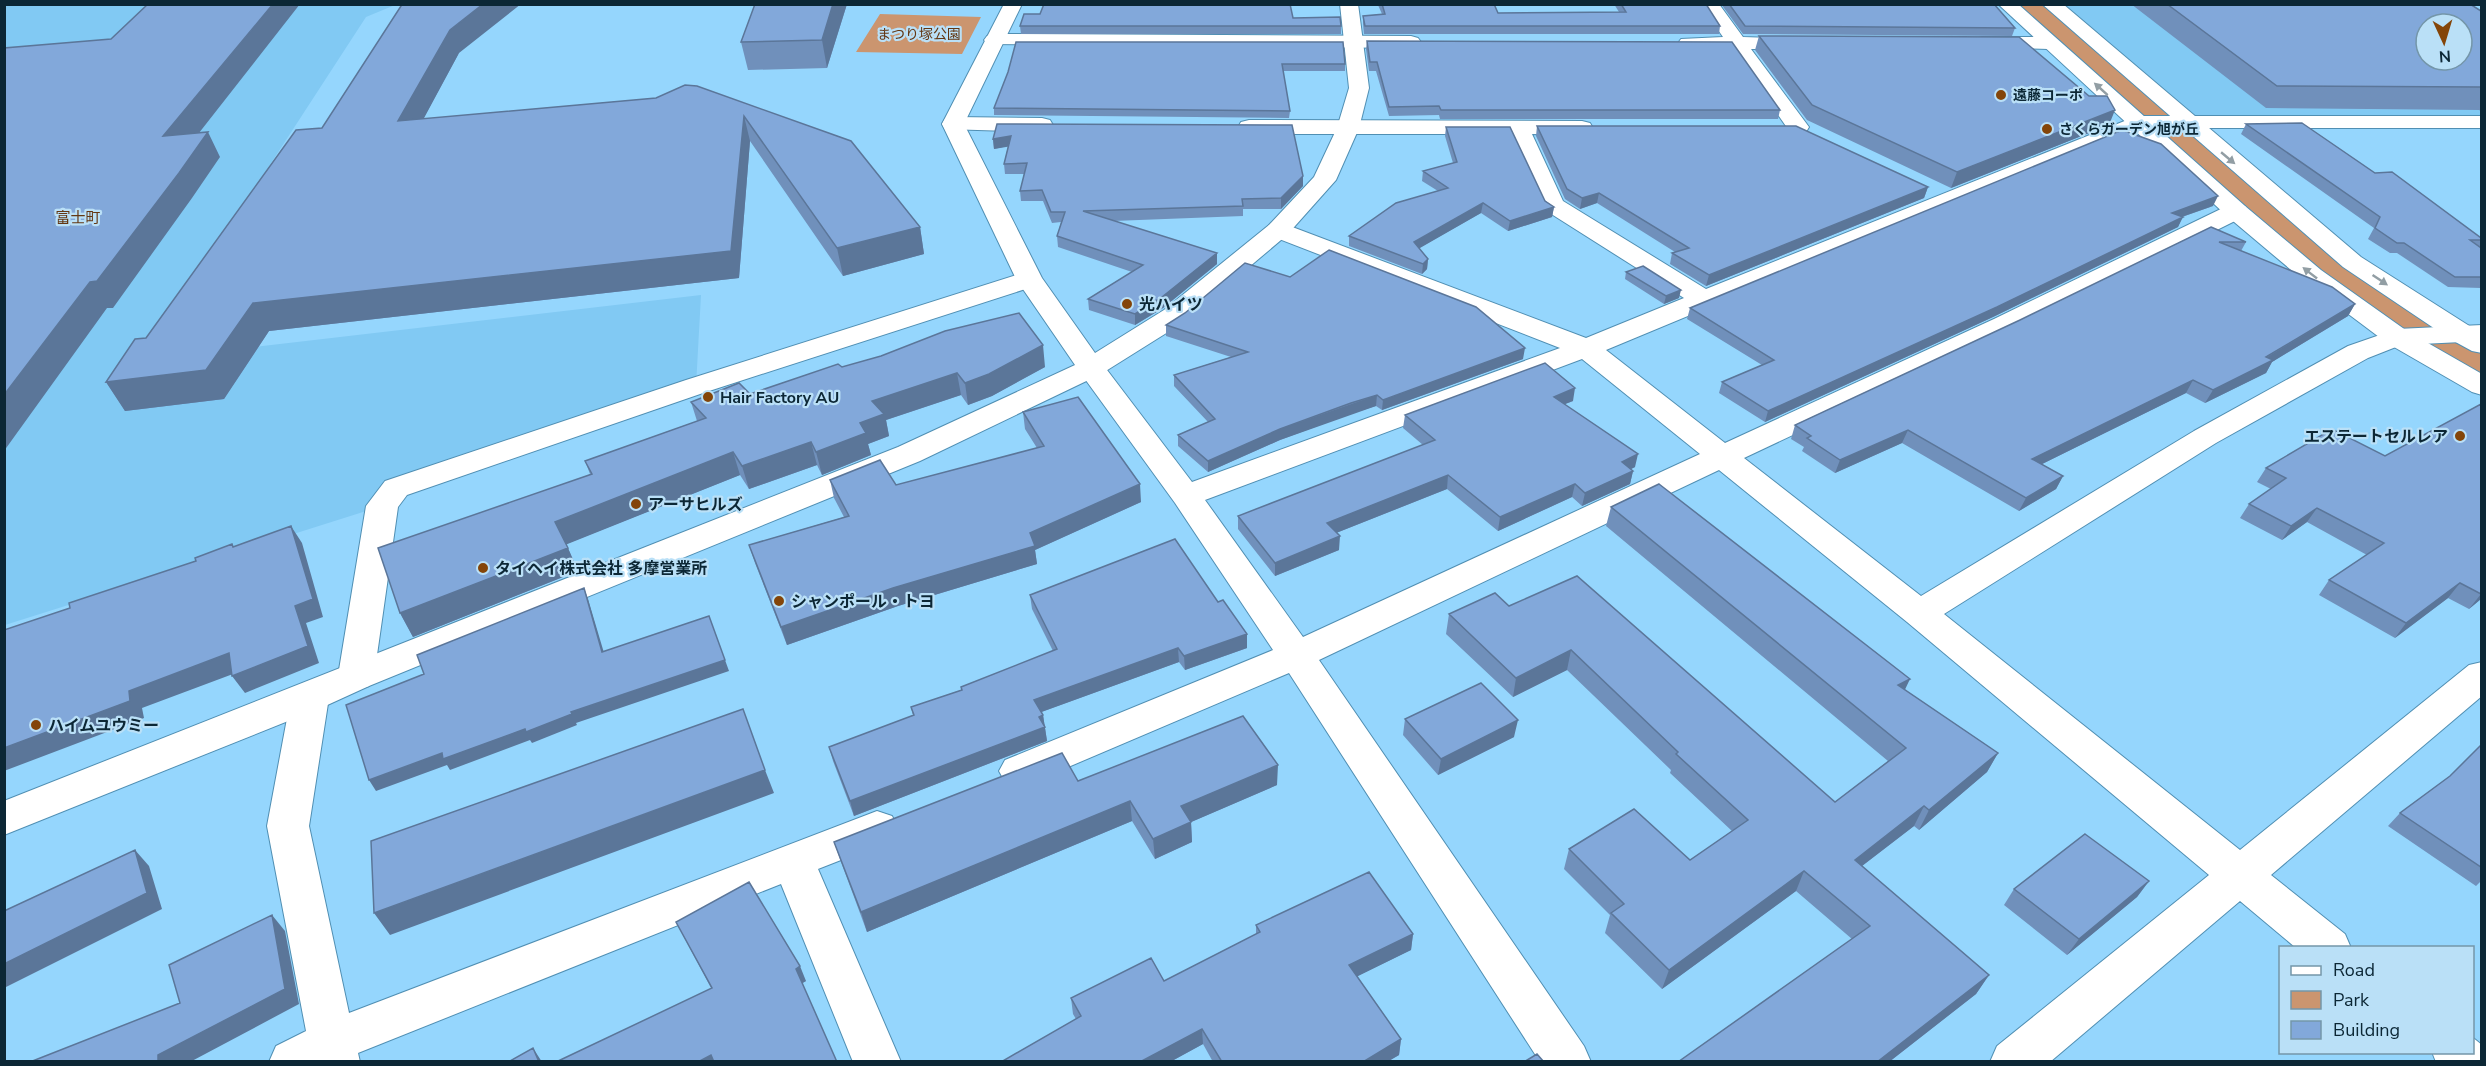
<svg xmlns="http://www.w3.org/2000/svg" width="2486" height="1066" viewBox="0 0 2486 1066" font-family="'Nunito Sans','Noto Sans JP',sans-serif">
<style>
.built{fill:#81c9f3;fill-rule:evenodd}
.green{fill:#cb956f}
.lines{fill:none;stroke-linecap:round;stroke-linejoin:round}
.minor-casing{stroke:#508fb3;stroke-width:2}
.tertiary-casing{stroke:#508fb3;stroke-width:2}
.minor{fill:#fff;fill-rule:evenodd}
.tertiary{fill:#fff;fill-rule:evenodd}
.wall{fill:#7090bb}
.shaded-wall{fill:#5b7699}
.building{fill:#82a8da;stroke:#5b7699;stroke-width:1.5;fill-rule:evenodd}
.oneway{fill:#929ea4}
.poi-dot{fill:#844509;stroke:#bae0f7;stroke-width:2}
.labels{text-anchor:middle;stroke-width:4.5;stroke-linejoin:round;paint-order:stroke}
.far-park-label{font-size:14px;fill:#633612;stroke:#bae0f7}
.far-poi-label{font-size:14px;font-weight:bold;fill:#0c2735;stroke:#bae0f7;text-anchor:start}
.far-neighbourhood-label{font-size:15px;fill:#633713;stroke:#bae0f7}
.poi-label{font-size:16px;font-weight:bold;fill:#0c2735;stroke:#bae0f7;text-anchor:start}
</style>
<rect width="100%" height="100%" fill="#95d6fd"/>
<!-- built -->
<path class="built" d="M5,5H395L366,17L143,360L701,295L696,386L396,488L382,506L5,625Z
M2061,5H2436L2481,30V122L2200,120ZM2426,24H2462V60H2426Z"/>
<!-- green -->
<path class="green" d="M2007,5H2051L2288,209L2481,345V386L2397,337Z
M880,14L981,17L962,54L856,52Z"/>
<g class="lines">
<defs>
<path id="minor" d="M1700,4H1719L1743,37L1808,39L1811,43L1808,47L1801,49H1751L1809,127L1806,132L1798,134L1790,132L1732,49L1681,47L1678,43L1681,39L1723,37Z
M994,34L1411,36L1418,38L1421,42L1418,46L1411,48L987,44L984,40L987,36Z
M1982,37H2049L2056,39L2059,43L2056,47L2049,49L1975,47L1972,43L1975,39Z
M2137,116H2482V128H2140L1606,350L1725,443L1994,319L2227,206L2236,204L2245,206L2248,211L2245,216L2014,331L1744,458L1921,596L2194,431L2348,346L2397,329L2482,325V341L2401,345L2368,358L2216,443L1944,614L2240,850L2469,665L2482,662V696L2271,875L2345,934L2351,948H2296L2240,901L2050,1062H1990L1997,1046L2209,875L1907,622L1719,470L1319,660L1584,1046L1591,1062H1540L1289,673L1033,782L1019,787L1005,782L999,771L1005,760L1273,650L1175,503L1077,368L1081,362L1091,359L1101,362L1192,482L1560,348L1269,235L1266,230L1269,225L1278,223L1287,225L1586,338L1684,298L1545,210L1510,134H1249L1241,132L1238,127L1241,122L1249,120L1582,121L1590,123L1593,128L1590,133L1582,135L1532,134L1563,201L1706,289ZM1582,359L1700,454L1303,637L1205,500Z
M953,117L1042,118L1050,120L1053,125L1050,130L1042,132L945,129L942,124L945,119Z
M1029,271L1038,273L1042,279L1038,285L706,392L407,495L398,507L374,676L369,686L356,690L343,686L338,676L366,506L385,481L686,380Z
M310,683L323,687L329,697L309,826L349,1013L877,811L892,816L898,828L892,840L818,869L901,1062H853L781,884L358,1053L360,1062H269L276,1046L306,1031L267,826L291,697L297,687Z
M2472,1037L2482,1045V1062H2436L2432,1052H2472Z"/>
<path id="tertiary" d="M1004,4H1022L964,124L1042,278L1095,353L1164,310L1269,225L1314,177L1337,128L1349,88L1340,4H1358L1369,88L1359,128L1336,180L1287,235L1184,322L1101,374L920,461L369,686L323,707L4,835V801L898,447L1075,365L1016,279L942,124Z
M1998,4H2018L2245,206L2321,270L2407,331L2482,374V395L2472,392L2387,343L2303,280L2227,216Z
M2042,4H2063L2361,257L2482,334V353L2472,351L2450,339L2343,267Z"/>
</defs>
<!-- minor casing -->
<use href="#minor" class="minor-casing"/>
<!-- tertiary casing -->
<use href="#tertiary" class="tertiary-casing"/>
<!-- minor -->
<use href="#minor" class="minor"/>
<!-- tertiary -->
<use href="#tertiary" class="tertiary"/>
</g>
<!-- wall -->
<path class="wall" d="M755,4H847L827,68L748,70L741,42Z
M1494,4L1498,13L1619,12L1614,4H1706L1720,26L1719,34H1364L1363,24V16L1382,14L1378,5Z
M1721,4H1994L2015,28L2012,36L1743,34Z
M2131,4H2470L2481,11V111L2479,110L2266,108Z
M1293,18L1341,26V34H1021L1020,26Z
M1759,36L2109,125L1951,188L1807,120L1755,50Z
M1367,41L1780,110L1778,119H1440L1439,115L1389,116L1376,71H1369L1366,49Z
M1343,42L1345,64V71H1283L1290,111L1289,118L994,115V108Z
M459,53L423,119L656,98L697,86L920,227L924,254L843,276L750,141L739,278L269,331L224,399L125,411L106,382L146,338L322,128Z
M2246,124L2375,173L2481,238V244L2480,247L2481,248V288L2448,287L2397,253H2390L2368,239L2374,228L2241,134Z
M1537,126L1928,187L1924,198L1706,286L1670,264L1672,253L1675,252L1597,203L1580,209L1565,199L1536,136Z
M1446,127L1554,207L1552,217L1508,231L1481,213L1419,248L1428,259L1427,269L1422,274L1349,246V236L1438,191L1422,181L1423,171L1453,163L1445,136Z
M993,139L1303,186L1281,209H1243V216L1113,221L1217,264L1163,308L1135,325L1089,310L1088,299L1132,272L1058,247L1057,236L1061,222L1052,223L1043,201H1021L1020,191L1024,174H1005L1004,164L1008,146L994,149Z
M2213,206L2182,217L2178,227L1993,317L1765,422L1719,393L1722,382L1762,365L1687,319L1690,308Z
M2211,227L2246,242L2241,251L2355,304L2348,316L2272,362L2266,373L2205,403L2186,393L2042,464L2063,476L2056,489L2019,511L1902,443L1835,473L1802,451L1804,447L1791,439L1795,425L2020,320Z
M1626,272L1679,298L1664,304L1625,279Z
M1166,325L1523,359L1382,410L1376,406L1350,414L1280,440L1208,472L1178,446V435L1208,422L1174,386V375L1231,357L1166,336Z
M842,367H1045L992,396L968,405L961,395L886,420L889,436L868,444L871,455L822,475L817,465L749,489L740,475L566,544L578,571L413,637L400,613L590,474L585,461L697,421L691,402L750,394Z
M1573,401L1565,404L1635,467L1631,469L1633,471L1630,484L1582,506L1572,497L1498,531L1447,489L1336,533L1339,550L1275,576L1238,529V516L1423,445L1403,428L1405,415Z
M2481,404V599L2469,609L2448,598L2395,638L2319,595L2329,580L2367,555L2307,522L2282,540L2240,518L2249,504L2271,489L2257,482L2266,468L2385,456Z
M1023,412L1141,502L1035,550L1037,564L898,606L787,645L755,563L749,545L844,517L834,498L830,480L896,485L1037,448L1025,429Z
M1611,507L1905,690L1998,753L1987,772L1919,830L1914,826L1862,866L1989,975L1976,994L1889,1062H1678L1852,939L1796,891L1662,989L1605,933L1610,915L1564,869L1569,849L1690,860L1732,831L1670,773L1671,770L1567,670L1513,697L1446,634L1449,614L1509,606L1835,802L1888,761L1606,526Z
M1030,595L1247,648L1185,670L1179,662L1041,712L1043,715L1047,741L854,816L833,761L829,747L913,716L911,707L961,690V687L1053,651L1032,609Z
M1405,719L1514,737L1438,775L1403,735Z
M2481,745V881L2476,886L2388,826L2400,813L2450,776Z
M1078,781L1277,785L1191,822L1192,842L1155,859L1132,821L867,932L841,862L834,842Z
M2149,881L2137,897L2067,955L2004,905L2014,889Z
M676,922L806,981L802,983L711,988Z
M1256,925L1413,934L1411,950L1357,976L1401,1039L1399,1055L1387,1062H1213L1203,1044L1170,1062H1001L1076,1019L1073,1014L1071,998L1164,981L1256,934Z"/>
<!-- shaded-wall -->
<path class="shaded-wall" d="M273,4H300L177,161L163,136Z
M483,4H521L459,53L409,146L398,121L450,30Z
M833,4H847L827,68L822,40Z
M2115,110L2109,125L1951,188L1957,172Z
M744,116L750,141L739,278L269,331L224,399L125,411L106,382L253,303Z
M208,132L220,157L192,198L113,308H107L4,451V395L90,282Z
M1011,136L1012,146L994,149L993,139Z
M1303,176V186L1281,209V198Z
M1928,187L1924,198L1706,286L1709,275Z
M1599,193L1597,203L1580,209L1582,198Z
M2218,196L2213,206L2167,222L2172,213Z
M1483,203L1481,213L1413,252L1414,242Z
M1554,207L1552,217L1508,231L1510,221Z
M2183,217L2178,227L1993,317L1765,422L1768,411Z
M920,227L924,254L843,276L837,248Z
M1217,253V264L1163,308L1135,325V314Z
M1428,259L1427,269L1422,274L1423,264Z
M1681,290L1679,298L1664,304L1666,296Z
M2355,304L2348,316L2272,362L2266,373L2205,403L2213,390Z
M1043,345L1045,367L992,396L968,405L965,383Z
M1525,348L1523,359L1382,410L1383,400Z
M957,373L961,395L886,420L889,436L868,444L871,455L822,475L816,452L860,423L872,401Z
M2193,380L2186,393L2026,472L2032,459Z
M1575,388L1573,401L1552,409L1554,397Z
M1377,395L1376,406L1280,440L1208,472V461L1280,429Z
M1908,430L1902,443L1835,473L1840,460Z
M811,442L817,465L749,489L742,466Z
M733,452L740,475L565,545L555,522Z
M1638,454L1635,467L1619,475L1622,462Z
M1633,471L1630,484L1582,506L1585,493Z
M1448,475L1447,489L1326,537L1327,523Z
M2063,476L2056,489L2019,511L2026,498Z
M1140,484L1141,502L1035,550L1037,564L898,606L787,645L781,627L1030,533Z
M1575,484L1572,497L1498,531L1500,517Z
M2317,508L2307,522L2282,540L2291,526Z
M291,526L302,543L323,617L306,623L319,663L245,693L232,676L295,606Z
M1340,536L1339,550L1275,576V563Z
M568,548L578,571L413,637L400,613Z
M2460,583L2448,598L2395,638L2406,623Z
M584,588L588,599L607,663L602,652Z
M2481,594V599L2469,609Z
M1247,634V648L1185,670L1184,656Z
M1178,648L1179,662L1036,714L1034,700Z
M1571,650L1567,670L1513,697L1516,678Z
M229,653L241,671L142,708L144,718L4,771V748L129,691Z
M725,660L729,671L576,723L577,725L532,743L530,740L450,770L447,765L376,791L369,780L442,753L525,729L571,712Z
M1910,679L1901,698L1898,685Z
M1043,715L1047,741L854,816L850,801Z
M1518,720L1514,737L1438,775L1441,759Z
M1998,753L1987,772L1919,830L1929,810Z
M1278,765L1277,785L1182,826L1181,806Z
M765,770L774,793L390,935L374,913Z
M1130,801L1132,821L867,932L861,912Z
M1924,806L1914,826L1845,879L1855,860Z
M1191,822L1192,842L1155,859L1153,839Z
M135,850L149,866L162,909L4,988V964Z
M1804,871L1796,891L1662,989L1669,970Z
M2149,881L2137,897L2067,955L2079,939Z
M272,915L285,931L299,1004L190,1062H158V1055Z
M1413,934L1411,950L1348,981L1349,965Z
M800,966L806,981L801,984L796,969Z
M1989,975L1976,994L1889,1062H1877Z
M1202,1029L1203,1044L1170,1062H1140Z
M1401,1039L1399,1055L1387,1062H1363Z
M533,1048L542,1062H539Z
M711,1055L715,1062H698Z"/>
<!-- building -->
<path class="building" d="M148,4H273L163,136L208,132L179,173L97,281L90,282L4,395V48L111,39Z
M403,4H483L450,30L398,121L656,98L685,85L697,86L851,141L920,227L837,248L744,116L731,251L253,303L206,370L106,382L135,339L146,338L296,130L322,128L401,6Z
M755,4H833L822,40L741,42Z
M1044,4H1290L1293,18L1340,17L1341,26H1020L1024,14H1040Z
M1382,4H1494L1498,13L1626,12L1621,4H1706L1720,26H1365L1363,16L1385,14Z
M1729,4H1994L2015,28L1745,26Z
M2167,4H2470L2481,11V87L2277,86ZM2426,24H2462V60H2426Z
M1759,36L2019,37L2089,96H2107L2115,110L1957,172L1812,105Z
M1367,41L1732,42L1780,110H1441L1439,106L1389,107L1377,62H1370Z
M1016,42H1343L1345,64H1282L1290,111L994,108L1008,72Z
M2302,123L2375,173L2392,172L2481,238V240H2470L2481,248V277H2455L2404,243H2397L2375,228L2380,217L2246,124Z
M997,124L1292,125L1303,176L1281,198L1242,199L1243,206L1083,211L1217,253L1162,297L1135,314L1088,299L1143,265L1057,236L1065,212H1051L1042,190L1020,191L1027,163L1004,164L1011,136L993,139Z
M1537,126H1796L1928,187L1709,275L1672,253L1689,248L1599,193L1582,198L1567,189Z
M1446,127H1510L1545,201L1554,207L1510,221L1483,203L1414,242L1428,259L1423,264L1349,236L1396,203L1448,188L1423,171L1457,162Z
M2122,130L2161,144L2218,196L2172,213L2183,217L1997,307L1768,411L1722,382L1774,360L1690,308Z
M2211,227L2246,242H2219L2332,287L2355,304L2266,357L2273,360L2213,390L2193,380L2032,459L2063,476L2026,498L1908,430L1840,460L1807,438L1811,436L1795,425L2020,320Z
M1329,250L1476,307L1525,348L1383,400L1377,395L1351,403L1280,429L1208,461L1178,435L1215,419L1174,375L1248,352L1166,325L1185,313L1245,263L1290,277Z
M1643,266L1681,290L1666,296L1626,272Z
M1019,313L1043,345L989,374L965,383L957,373L872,401L884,414L860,423L866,433L816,452L811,442L742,466L733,452L555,522L568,548L400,613L378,548L592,474L585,461L706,418L691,402L739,383L750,394L838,364L842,367L881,356L945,331Z
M1545,363L1575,388L1554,397L1638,454L1622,462L1633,471L1585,493L1575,484L1500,517L1448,475L1327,523L1340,536L1275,563L1238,516L1435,440L1405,415Z
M1078,397L1140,484L1030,533L1035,546L893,588L781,627L749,545L849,516L830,480L880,460L896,485L1044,446L1023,412Z
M2481,404V594L2460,583L2406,623L2329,580L2384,543L2317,508L2291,526L2249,504L2286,478L2266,468L2332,429L2385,456Z
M1659,484L1910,679L1898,685L1998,753L1929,810L1924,806L1855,860L1989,975L1877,1062H1678L1870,926L1804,871L1669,970L1611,913L1624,904L1569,849L1634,809L1690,860L1748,820L1676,754L1678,752L1571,650L1516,678L1449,614L1495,593L1509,606L1577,576L1835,802L1906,748L1611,507Z
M291,526L313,599L295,606L308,646L232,676L229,653L129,691L130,701L4,748V630L70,608L69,603L196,561L195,558L232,544L233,547Z
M1175,539L1218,602L1223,600L1247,634L1184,656L1178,648L1034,700L1043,715L1039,717L1045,727L850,801L829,747L914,715L911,707L962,690L961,687L1057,649L1030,595Z
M584,588L602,652L709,616L725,660L571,712L572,714L526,732L525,729L443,759L442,753L369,780L346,705L424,674L417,655Z
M1481,683L1518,720L1441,759L1405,719Z
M743,709L765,770L374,913L371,841Z
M1243,716L1278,765L1181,806L1191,822L1153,839L1130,801L861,912L834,842L1062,753L1078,781Z
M2481,745V867L2400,813L2450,776Z
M2085,834L2149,881L2079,939L2014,889Z
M135,850L147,893L4,964V911Z
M1369,872L1413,934L1349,965L1401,1039L1363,1062H1222L1202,1029L1140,1062H1001L1081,1016L1071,998L1151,958L1164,981L1260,932L1256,925Z
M749,882L800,966L796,969L837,1062H714L711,1055L698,1062H556L712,988L676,922Z
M272,915L285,989L158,1055V1062H30L180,1003L169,965Z
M533,1048L539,1062H508Z
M1537,1054L1544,1062H1524Z"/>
<!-- one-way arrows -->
<defs><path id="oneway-solid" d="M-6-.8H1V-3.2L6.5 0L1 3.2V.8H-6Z" transform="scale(1.5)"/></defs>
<g class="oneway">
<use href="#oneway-solid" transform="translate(2101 89) rotate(-138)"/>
<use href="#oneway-solid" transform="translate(2228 158) rotate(40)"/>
<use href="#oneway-solid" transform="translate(2310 273) rotate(-142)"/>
<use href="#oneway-solid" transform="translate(2380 280) rotate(34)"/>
</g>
<!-- markers -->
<g class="poi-dot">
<circle cx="2001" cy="95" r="6"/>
<circle cx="2047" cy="129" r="6"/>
<circle cx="1127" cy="304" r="6"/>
<circle cx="708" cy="397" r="6"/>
<circle cx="2460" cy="436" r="6"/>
<circle cx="636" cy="504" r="6"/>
<circle cx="483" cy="568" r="6"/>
<circle cx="779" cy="601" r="6"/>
<circle cx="36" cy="725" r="6"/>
</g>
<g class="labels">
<!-- far-park labels -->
<g class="far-park-label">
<text x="919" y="39">まつり塚公園</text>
</g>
<!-- far-poi labels -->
<g class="far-poi-label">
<text x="2013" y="100">遠藤コーポ</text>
<text x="2059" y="134">さくらガーデン旭が丘</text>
</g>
<!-- far-neighbourhood labels -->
<g class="far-neighbourhood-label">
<text x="78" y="223">富士町</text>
</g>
<!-- poi labels -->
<g class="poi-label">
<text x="1139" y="310">光ハイツ</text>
<text x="720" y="403">Hair Factory AU</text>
<text x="2448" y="442" text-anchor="end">エステートセルレア</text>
<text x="648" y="510">アーサヒルズ</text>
<text x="495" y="574">タイヘイ株式会社 多摩営業所</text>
<text x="791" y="607">シャンポール・トヨ</text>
<text x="48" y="731">ハイムユウミー</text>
</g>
</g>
<!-- border -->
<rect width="2486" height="1066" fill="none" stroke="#0c2735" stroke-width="12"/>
<!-- legend -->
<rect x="2279" y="946" width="195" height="108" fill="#bae0f7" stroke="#7496a9" stroke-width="1.5"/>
<rect x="2291" y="966" width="30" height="9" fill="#ffffff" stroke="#7496a9" stroke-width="1.5"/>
<text x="2333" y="976" font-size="18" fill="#0c2735">Road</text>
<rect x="2291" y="991" width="30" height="18" fill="#cb956f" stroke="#7496a9" stroke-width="1.5"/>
<text x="2333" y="1006" font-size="18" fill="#0c2735">Park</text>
<rect x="2291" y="1021" width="30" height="18" fill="#82a8da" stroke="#7496a9" stroke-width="1.5"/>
<text x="2333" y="1036" font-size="18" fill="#0c2735">Building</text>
<!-- north arrow -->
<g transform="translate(2444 42) rotate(176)"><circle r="28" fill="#bae0f7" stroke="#7496a9" stroke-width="1.5"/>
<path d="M0-4.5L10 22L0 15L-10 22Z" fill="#844509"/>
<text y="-9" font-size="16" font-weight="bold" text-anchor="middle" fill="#0c2735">N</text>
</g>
</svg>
